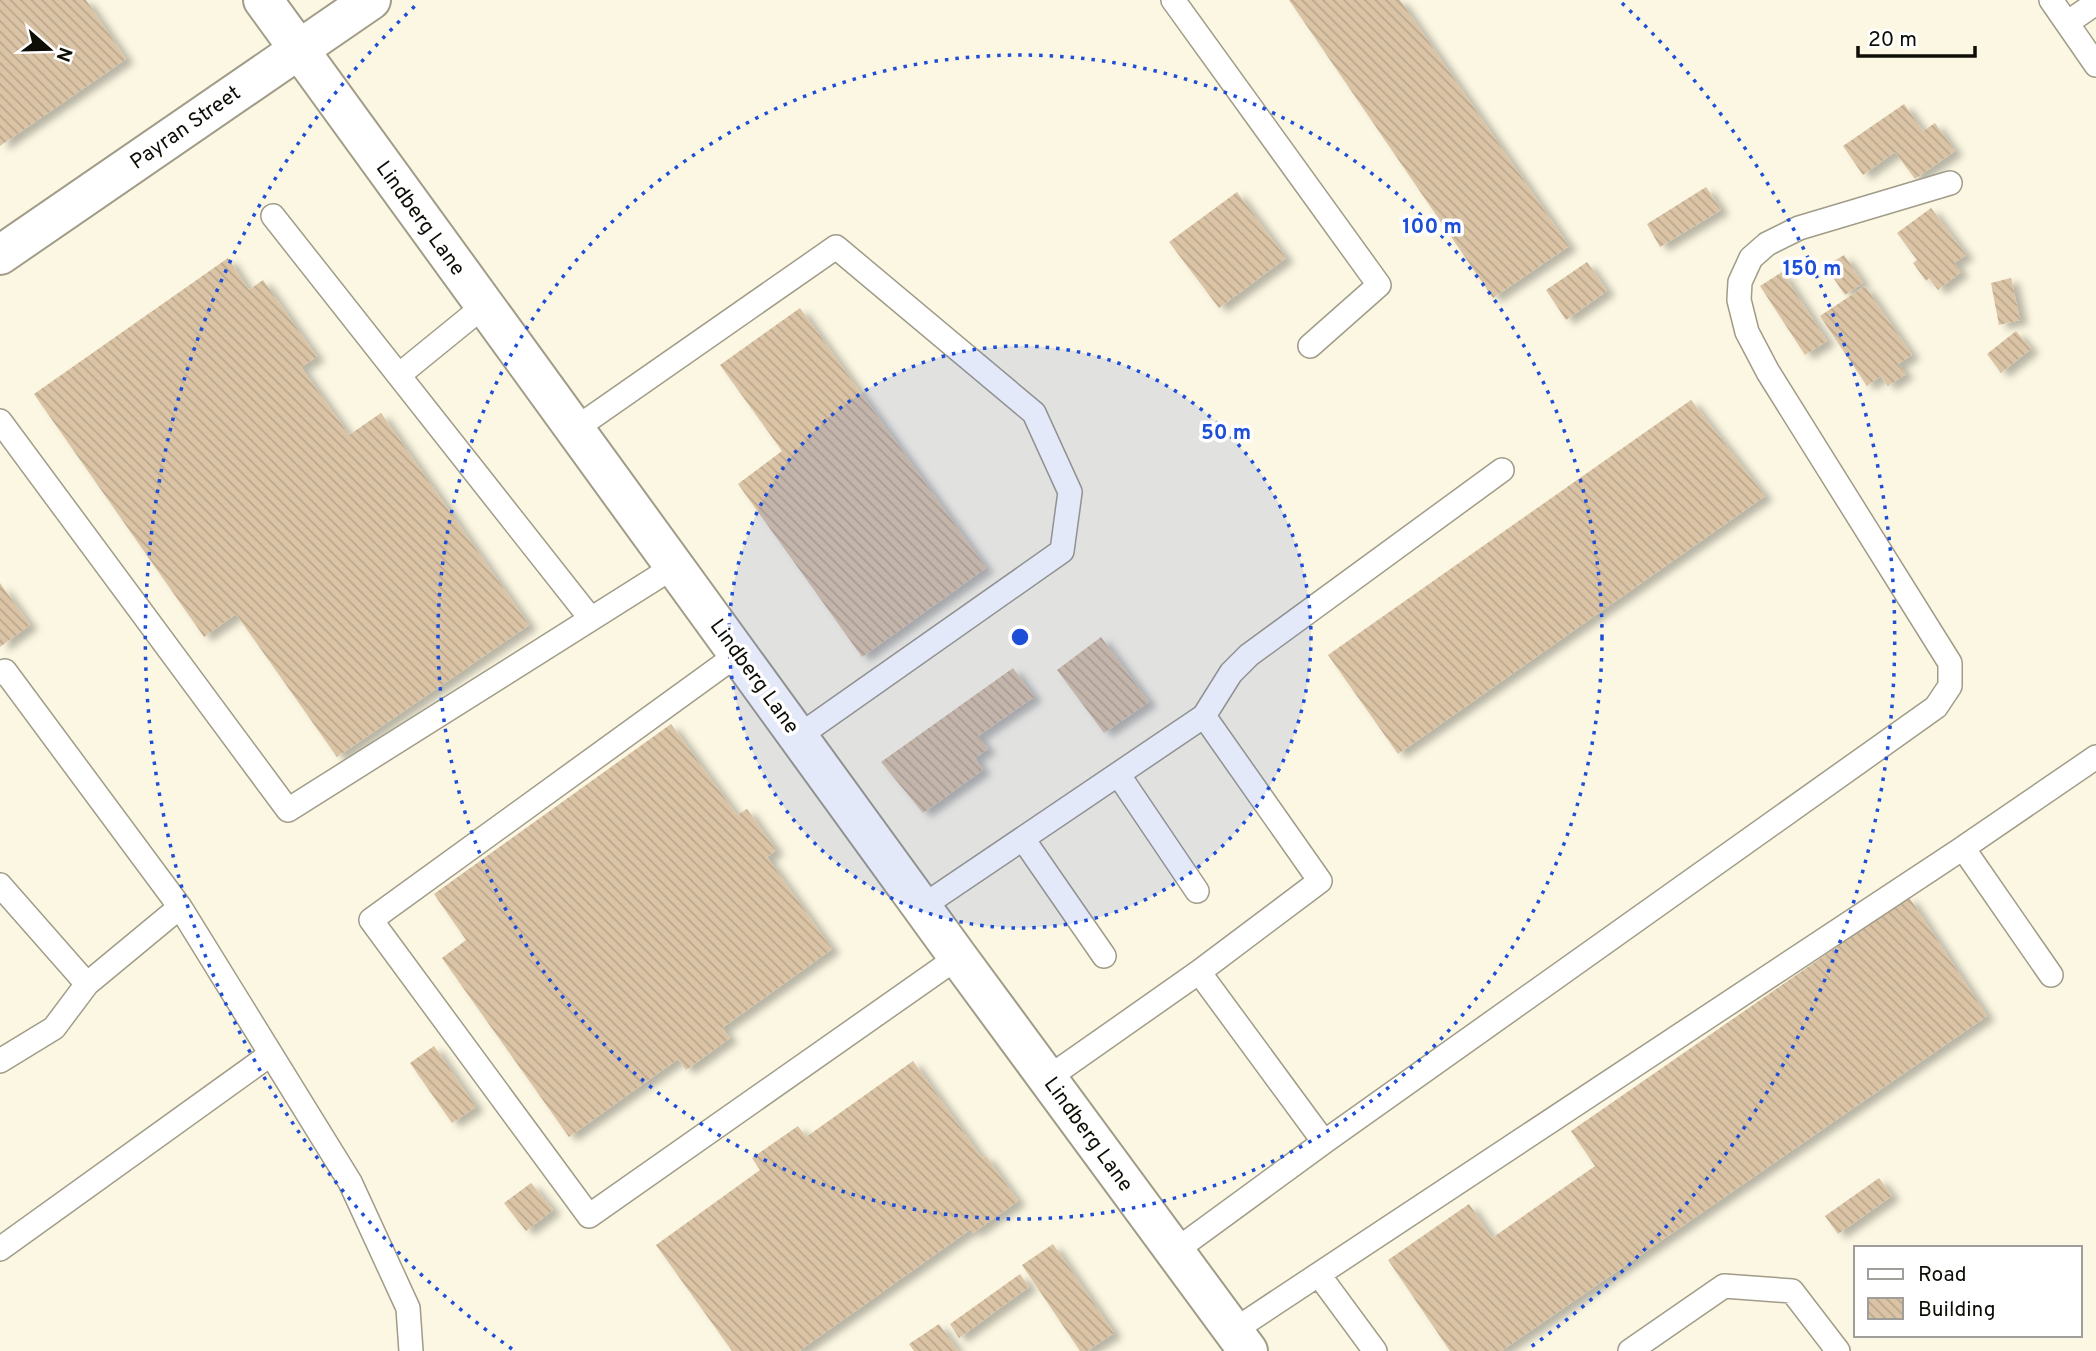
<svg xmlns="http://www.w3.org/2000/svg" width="2096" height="1351" viewBox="0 0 2096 1351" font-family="Overpass,sans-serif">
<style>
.building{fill:url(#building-back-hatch);filter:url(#shadow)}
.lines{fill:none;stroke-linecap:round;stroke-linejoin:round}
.service-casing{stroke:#a09c88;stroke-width:26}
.minor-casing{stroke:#a09c88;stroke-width:42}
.secondary-casing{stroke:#a09c88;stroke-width:42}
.service{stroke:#fff;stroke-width:23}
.minor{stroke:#fff;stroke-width:38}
.secondary{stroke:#fff;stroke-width:38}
.ring{fill:none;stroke:#1d4ed8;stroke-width:3.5;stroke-dasharray:3.5 7}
.labels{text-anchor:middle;stroke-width:7;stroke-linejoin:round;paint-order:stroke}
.street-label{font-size:21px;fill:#0e0d06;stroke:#fff}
.centre{fill:#1d4ed8;stroke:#fff;stroke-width:3.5}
.ring-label{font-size:21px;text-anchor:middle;font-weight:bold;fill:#1d4ed8;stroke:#fff;stroke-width:7;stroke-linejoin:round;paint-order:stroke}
</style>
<defs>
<pattern id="building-back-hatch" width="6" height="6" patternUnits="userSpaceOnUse" patternTransform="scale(1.75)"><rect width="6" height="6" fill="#dbc4a5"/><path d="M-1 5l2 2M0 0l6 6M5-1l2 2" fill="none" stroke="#bba78d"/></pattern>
<filter id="shadow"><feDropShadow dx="8" dy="4.5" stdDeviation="3.5" flood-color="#0004"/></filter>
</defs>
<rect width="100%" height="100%" fill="#fcf7e2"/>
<!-- building -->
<path class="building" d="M0,0H86L126,59L0,146Z
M1289,0H1400L1569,246L1493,298Z
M1904,104L1923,131L1935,123L1955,151L1915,179L1895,152L1863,175L1843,146Z
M1706,187L1721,210L1660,247L1647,224Z
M1237,192L1286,258L1219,308L1169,242Z
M1931,208L1966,255L1954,263L1961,272L1938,290L1929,278L1926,281L1913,263L1917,260L1897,233Z
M1844,255L1863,283L1845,295L1832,276L1836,274L1829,264Z
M228,258L249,290L263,280L317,357L301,367L349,435L381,413L529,625L337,757L236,614L204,637L34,394Z
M1587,262L1607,291L1566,320L1546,290Z
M1782,272L1827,341L1805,355L1760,286Z
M2011,278L2020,320L1999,325L1991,283Z
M1865,286L1912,355L1898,364L1906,374L1888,386L1881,376L1867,386L1820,316Z
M800,308L986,568L862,657L738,484L782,451L720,365Z
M2016,331L2031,349L2001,373L1987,354Z
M1691,400L1765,496L1398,754L1328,655Z
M0,583L30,625L0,647Z
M1101,637L1149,702L1104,733L1057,670Z
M1013,668L1034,697L978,736L988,749L975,758L983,770L923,813L881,762Z
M671,724L737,815L747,809L776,850L767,857L832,949L722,1028L730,1038L686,1070L678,1059L569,1137L442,958L466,940L434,894Z
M1909,897L1987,1016L1501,1351H1450L1388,1260L1469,1204L1492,1238L1595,1166L1571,1131Z
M434,1046L476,1107L452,1123L410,1063Z
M913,1061L982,1158L986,1156L1018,1201L973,1233L971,1229L799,1351H732L656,1245L760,1170L752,1158L798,1126L806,1137Z
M1879,1178L1892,1196L1838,1234L1825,1216Z
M531,1183L553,1210L526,1231L504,1203Z
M1053,1244L1114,1333L1087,1351H1080L1022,1265Z
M1020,1274L1029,1287L959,1338L950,1324Z
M939,1324L958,1351H914L909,1344Z"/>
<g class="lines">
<defs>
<path id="service" d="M1173,0L1379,285L1310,346
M2051,0L2096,65
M2067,23L2096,3
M273,216L591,619
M399,375L485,305
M0,421L288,810L675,566
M575,429L836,247L1034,413L1070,492L1062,551L799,736
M738,654L371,920L589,1216L958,957
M0,673L5,671L180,907L87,984L0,885
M1118,774L1197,891
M1023,839L1104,956
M1963,848L2096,757
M923,906L1204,716L1231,673L1249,655L1502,470
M180,907L350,1182L408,1308L411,1351
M0,1061L54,1028L87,984
M1048,1078L1199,972L1320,881L1204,716
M1324,1142L1936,707L1950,686V663L1768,372L1747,332L1739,300L1740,282L1751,258L1767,244L1799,228L1950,183
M0,1249L271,1054
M1175,1251L1324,1142L1199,972
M1319,1275L1375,1351
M1233,1331L1963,848L2051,975
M1630,1351L1724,1286L1792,1291L1838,1351"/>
<path id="minor" d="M263,0L958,957L1248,1351"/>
<path id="secondary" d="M0,255L371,0"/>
</defs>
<!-- service casing -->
<use href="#service" class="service-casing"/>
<!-- minor casing -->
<use href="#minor" class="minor-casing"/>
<!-- secondary casing -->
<use href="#secondary" class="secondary-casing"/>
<!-- service -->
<use href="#service" class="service"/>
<!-- minor -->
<use href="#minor" class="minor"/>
<!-- secondary -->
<use href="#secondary" class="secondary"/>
</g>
<!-- distance rings -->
<circle cx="1020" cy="637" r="291" fill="#1d4ed8" fill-opacity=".12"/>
<g class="ring">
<circle cx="1020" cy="637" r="291"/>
<circle cx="1020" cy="637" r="582"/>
<path d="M512 1349A874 874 0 0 1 418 3M1622 3A874 874 0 0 1 1528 1349"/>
</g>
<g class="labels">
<!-- street labels -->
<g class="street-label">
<text transform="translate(185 127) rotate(-35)" y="7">Payran Street</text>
<text transform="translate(421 218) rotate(54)" y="7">Lindberg Lane</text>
<text transform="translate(755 676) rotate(54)" y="7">Lindberg Lane</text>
<text transform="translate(1089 1134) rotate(54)" y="7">Lindberg Lane</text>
</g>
</g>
<circle cx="1020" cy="637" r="10" class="centre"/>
<g class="ring-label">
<text x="1432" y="233">100 m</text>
<text x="1812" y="275">150 m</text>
<text x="1226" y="439">50 m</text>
</g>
<!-- legend -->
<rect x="1854" y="1246" width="228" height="91" fill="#ffffff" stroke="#9f9e9b" stroke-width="2"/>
<rect x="1868" y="1269" width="35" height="10" fill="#ffffff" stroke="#9f9e9b" stroke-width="2"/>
<text x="1918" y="1281" font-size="21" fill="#0e0d06">Road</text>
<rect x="1868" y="1298" width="35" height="21" fill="url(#building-back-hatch)" stroke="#9f9e9b" stroke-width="2"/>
<text x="1918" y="1316" font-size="21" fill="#0e0d06">Building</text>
<!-- north arrow -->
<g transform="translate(49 49) rotate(110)" stroke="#ffffff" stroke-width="5" paint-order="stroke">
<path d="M0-5L12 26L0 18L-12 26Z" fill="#0e0d06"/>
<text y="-10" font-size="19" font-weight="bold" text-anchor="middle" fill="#0e0d06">N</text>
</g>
<!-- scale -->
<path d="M1858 46v10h117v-10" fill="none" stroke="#0e0d06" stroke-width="3.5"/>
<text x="1868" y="46" font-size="21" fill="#0e0d06" stroke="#ffffff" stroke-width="5" paint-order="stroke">20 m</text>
</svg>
